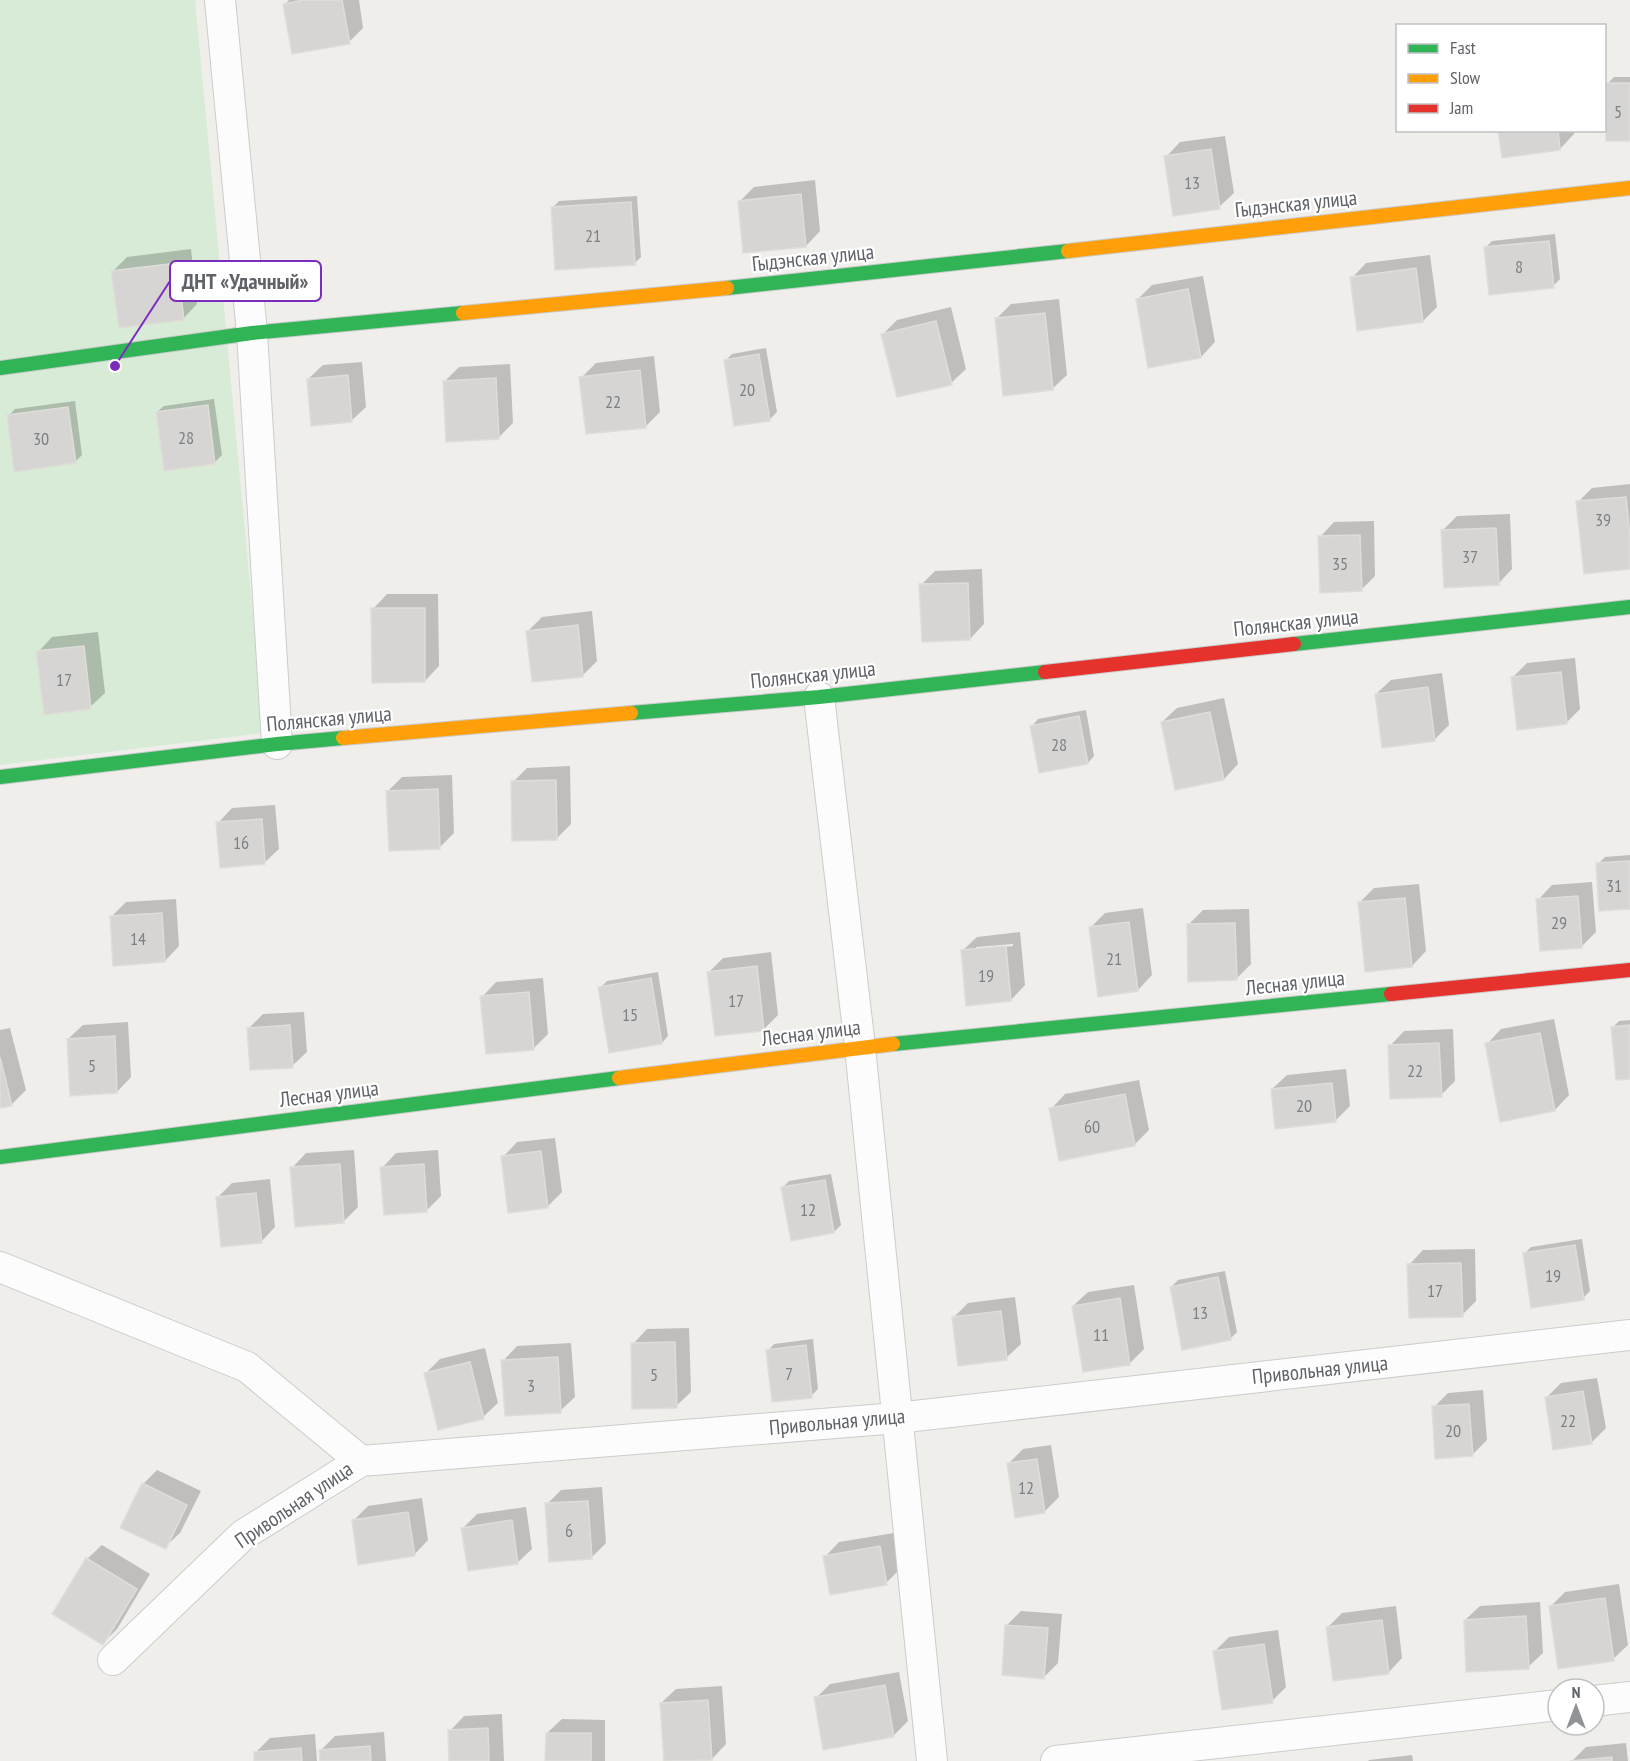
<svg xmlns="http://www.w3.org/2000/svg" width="1630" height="1761" viewBox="0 0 1630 1761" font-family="'PT Sans Narrow',sans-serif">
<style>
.green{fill:#d8ebd6}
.shadow{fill:#0003;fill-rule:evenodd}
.building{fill:#d6d5d3;stroke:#deddd9;stroke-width:1.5}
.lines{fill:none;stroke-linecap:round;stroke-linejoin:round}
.street-casing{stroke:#cbcccc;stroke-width:32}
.fast-casing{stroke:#cacacb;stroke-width:16}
.slow-casing{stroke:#cacacb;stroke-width:16}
.jam-casing{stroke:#cacacb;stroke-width:16}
.street{stroke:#fdfcfc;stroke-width:30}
.fast{stroke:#30b455;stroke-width:14}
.slow{stroke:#ff9f0a;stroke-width:14}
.jam{stroke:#e5322d;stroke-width:14}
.labels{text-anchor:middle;stroke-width:4.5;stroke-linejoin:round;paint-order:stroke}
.number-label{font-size:18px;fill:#7e8184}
.street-label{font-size:21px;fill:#5f6368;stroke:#fff}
.leader{fill:none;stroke:#7b2cbf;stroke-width:2}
.callout-dot{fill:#7b2cbf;stroke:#fff;stroke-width:2}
.callout{fill:#fff;stroke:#7b2cbf;stroke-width:2}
.callout-label{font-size:22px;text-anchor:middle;font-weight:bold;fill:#5f6368}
</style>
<rect width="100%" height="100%" fill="#efeeea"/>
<!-- green -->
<path class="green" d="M0,0H195L264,733L0,765Z"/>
<!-- shadow -->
<path class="shadow" d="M289,0H359L363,28L349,42L285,4Z
M1614,77H1630V140L1607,84Z
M1500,130H1574V134L1560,149Z
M1225,136L1234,193L1219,207L1166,157L1180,142Z
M815,180L820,231L806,246L739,202L754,187Z
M637,196L641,257L634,264L553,207L559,201Z
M1555,234L1560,279L1553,286L1485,248L1492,241Z
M191,249L197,304L183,319L113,271L127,257Z
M1430,255L1437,307L1423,321L1352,278L1366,263Z
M1203,276L1215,342L1201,357L1137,300L1152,285Z
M1059,299L1067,375L1052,389L997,318L1011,304Z
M951,307L966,369L951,383L883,334L897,320Z
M766,348L777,412L770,419L725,361L732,354Z
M654,356L660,412L646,426L581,378L596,363Z
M362,362L366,407L351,421L308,379L323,365Z
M510,364L513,423L499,437L444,382L459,367Z
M214,399L222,455L215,462L157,412L164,406Z
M75,401L82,455L75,462L8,416L15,409Z
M1630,484V568L1578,502L1592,488Z
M1510,514L1512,569L1498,584L1443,530L1457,516Z
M1374,521L1375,576L1361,590L1320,537L1334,522Z
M982,569L984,624L970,639L921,585L935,571Z
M387,594H438L439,666L425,681L373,609Z
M592,611L597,661L583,675L528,631L542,617Z
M98,632L105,693L90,707L38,652L52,637Z
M1575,658L1580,709L1566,723L1513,677L1527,663Z
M1442,673L1449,725L1434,740L1376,694L1391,680Z
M1224,698L1238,764L1224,779L1162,722L1177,708Z
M1086,710L1094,756L1088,763L1032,726L1038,719Z
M570,766L571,824L556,839L513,782L527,768Z
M452,775L454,833L440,847L388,791L402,777Z
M275,805L279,849L264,863L218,823L232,808Z
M1630,855V907L1598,864L1605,857Z
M1592,882L1596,932L1582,946L1538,900L1552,885Z
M1419,884L1426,951L1412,966L1359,903L1374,888Z
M176,899L179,946L165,961L112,916L126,902Z
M1143,908L1152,975L1138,990L1090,928L1105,913Z
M1249,909L1251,964L1236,979L1188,925L1203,910Z
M1020,932L1025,985L1011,1000L962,951L977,937ZM1013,944V946L976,950V947Z
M771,952L778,1015L764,1029L709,972L723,958Z
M658,972L668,1036L662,1043L600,988L607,981Z
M543,978L548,1034L534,1048L482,997L496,982Z
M304,1012L307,1052L292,1066L249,1028L263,1014Z
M1554,1019L1569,1095L1555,1110L1487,1044L1501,1029Z
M1630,1020V1077L1612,1028L1619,1021Z
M128,1022L131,1077L117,1092L68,1039L83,1025Z
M10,1028L26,1090L12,1104L0,1107V1030Z
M1453,1029L1455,1081L1441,1095L1390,1046L1404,1031Z
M1346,1069L1350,1106L1335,1121L1272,1089L1287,1075Z
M1139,1080L1149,1130L1134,1145L1051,1109L1065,1094Z
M555,1138L562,1192L547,1207L503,1157L517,1142Z
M354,1150L358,1207L344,1221L292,1168L306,1153Z
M438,1150L441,1196L427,1210L382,1168L396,1153Z
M831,1174L841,1225L834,1232L782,1188L789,1181Z
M270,1179L275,1227L261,1242L218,1197L232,1183Z
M1582,1239L1590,1291L1583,1298L1524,1254L1531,1247Z
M1475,1249L1476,1301L1462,1315L1409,1265L1423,1250Z
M1225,1271L1237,1332L1230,1339L1171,1287L1178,1280Z
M1134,1285L1144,1349L1130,1363L1084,1370L1073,1306L1088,1292Z
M1015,1297L1021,1344L1006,1358L954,1317L968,1303Z
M689,1328L691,1392L676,1406L633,1344L647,1329Z
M813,1339L818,1389L811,1396L768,1351L774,1344Z
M571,1343L575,1397L560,1411L503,1361L517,1346Z
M485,1348L498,1403L483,1417L426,1373L440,1359Z
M1597,1378L1606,1428L1591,1443L1546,1398L1561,1383Z
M1483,1390L1487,1440L1472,1455L1434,1407L1448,1393Z
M1051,1445L1059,1497L1044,1512L1009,1463L1023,1449Z
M157,1470L201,1491L180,1533L165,1547L143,1484Z
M602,1487L606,1543L591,1558L547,1504L561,1490Z
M422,1498L428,1540L414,1555L353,1521L368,1506Z
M526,1507L532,1549L517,1563L463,1528L477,1514Z
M894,1533L900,1569L886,1583L825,1557L839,1542Z
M102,1545L150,1574L117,1629L103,1643L87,1559Z
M1619,1584L1628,1645L1613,1659L1550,1607L1565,1592Z
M1540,1602L1543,1653L1528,1667L1465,1620L1480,1606Z
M1396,1606L1402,1658L1388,1673L1328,1627L1342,1613Z
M1021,1611L1062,1614L1058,1663L1044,1677L1007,1625Z
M1278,1630L1286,1687L1272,1701L1215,1651L1229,1637Z
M899,1672L908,1721L893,1736L816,1698L830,1684Z
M722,1686L726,1744L712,1759L665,1761L661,1703L676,1689Z
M502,1714L504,1761H451L450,1731L464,1716Z
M562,1719L605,1720V1761H547V1733Z
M384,1732L386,1761H322L321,1750L335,1736Z
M315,1734L317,1761H256L255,1753L270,1738Z
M1626,1743L1628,1761H1572L1586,1747Z
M1412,1755L1413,1761H1368L1369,1760Z"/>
<!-- building -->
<path class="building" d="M303,0H342L350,44L292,54L283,4Z
M1606,83H1630V141H1606Z
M1498,130H1558L1560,150L1502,158Z
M1211,149L1220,209L1173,216L1164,156Z
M801,194L806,247L743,253L738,201Z
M631,202L635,265L555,270L551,207Z
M1549,241L1554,288L1489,295L1484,247Z
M177,263L184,320L119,328L111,271Z
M1416,268L1423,322L1357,331L1350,277Z
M1188,289L1201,358L1148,368L1136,299Z
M1045,313L1053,390L1003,396L995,318Z
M936,321L952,385L897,397L881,334Z
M759,354L770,421L734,426L724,360Z
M640,370L646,428L586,434L579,377Z
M348,375L352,422L311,426L307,379Z
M496,378L499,439L446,442L443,381Z
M208,405L215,464L164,471L156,412Z
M68,407L76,463L14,472L7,415Z
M1626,497L1630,538V569L1584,574L1576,501Z
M1496,528L1499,585L1444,588L1441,530Z
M1360,535L1362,591L1320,593L1318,536Z
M968,583L970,640L922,642L919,584Z
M371,608H425V682L372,683Z
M578,625L583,677L532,682L526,631Z
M84,646L91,709L44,715L36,651Z
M1561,672L1567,724L1517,730L1511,677Z
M1428,687L1435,741L1382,748L1375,694Z
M1210,712L1224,780L1175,790L1161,722Z
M1079,716L1088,764L1039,773L1030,726Z
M556,780L557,840L512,841L511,781Z
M438,789L440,849L389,851L386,791Z
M262,819L265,864L220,868L216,822Z
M1630,861V909L1599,911L1596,863Z
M1578,896L1582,948L1540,951L1536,899Z
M1405,898L1412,967L1365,972L1358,902Z
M162,913L165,962L113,966L110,916Z
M1129,922L1138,991L1098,997L1089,927Z
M1235,923L1237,980L1188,982L1187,924Z
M1006,946L1011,1001L966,1006L961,950Z
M757,966L764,1031L715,1036L707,972Z
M651,978L662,1044L609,1053L598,987Z
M529,992L534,1050L486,1054L480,996Z
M290,1025L293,1068L250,1070L247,1028Z
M1630,1025V1079L1616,1080L1611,1027Z
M1540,1033L1555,1111L1500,1122L1485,1043Z
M115,1036L117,1093L70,1096L67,1039Z
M1439,1043L1442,1097L1390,1099L1388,1045Z
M0,1057L12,1106L0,1108Z
M1332,1083L1336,1122L1275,1129L1271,1089Z
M1125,1094L1135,1146L1059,1161L1049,1108Z
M541,1151L548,1208L508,1213L501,1156Z
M340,1164L344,1223L295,1227L290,1167Z
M424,1164L427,1212L384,1215L380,1167Z
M825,1180L834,1233L791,1241L781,1187Z
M256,1193L262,1243L221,1247L216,1197Z
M1575,1245L1584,1300L1531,1308L1523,1253Z
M1461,1263L1463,1317L1409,1318L1407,1264Z
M1218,1277L1231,1340L1182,1350L1170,1287Z
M1120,1298L1130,1365L1083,1372L1072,1306Z
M1001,1311L1007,1360L958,1366L952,1317Z
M675,1342L677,1408L632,1409L631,1343Z
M806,1345L812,1398L772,1402L766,1350Z
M558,1357L561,1413L505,1416L501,1360Z
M470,1362L484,1419L438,1430L424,1373Z
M1583,1391L1592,1444L1553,1450L1545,1397Z
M1469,1404L1473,1456L1435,1459L1432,1406Z
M1037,1459L1045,1513L1015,1518L1007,1463Z
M142,1483L187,1505L166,1549L120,1528Z
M588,1501L592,1559L549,1562L545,1503Z
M408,1512L415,1556L358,1565L352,1520Z
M512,1520L518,1564L468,1571L461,1528Z
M880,1546L887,1585L830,1595L823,1556Z
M86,1558L137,1589L103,1645L52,1614Z
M1605,1598L1614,1661L1558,1669L1549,1606Z
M1526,1616L1529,1669L1466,1672L1464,1620Z
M1382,1620L1389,1674L1333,1681L1326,1627Z
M1005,1625L1048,1628L1044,1679L1002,1675Z
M1264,1644L1273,1703L1222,1710L1213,1651Z
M885,1685L894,1737L823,1750L814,1697Z
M708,1700L712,1760L664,1761L660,1703Z
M488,1728L489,1761H449L448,1730Z
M546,1733H591V1761H545Z
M370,1746L371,1761H320L319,1750Z
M301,1748L302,1761H254V1752Z
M1612,1757V1761H1570Z"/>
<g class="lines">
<defs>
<path id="street" d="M220,0L252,333L277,744
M819,697L860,1047L932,1761
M0,1267L247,1367L361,1461
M113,1660L243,1535L361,1461L897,1418L1630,1335
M1594,1701L1630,1697
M1056,1761L1558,1705"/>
<path id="fast" d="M727,288L1068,251
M0,368L252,333L463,313
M1294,644L1630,607
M631,713L819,697L1045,672
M0,777L277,744L343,738
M893,1044L1391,994
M0,1157L619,1078"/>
<path id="slow" d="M1068,251L1630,188
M463,313L727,288
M343,738L631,713
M619,1078L893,1044"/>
<path id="jam" d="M1045,672L1294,644
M1391,994L1630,970"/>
</defs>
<!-- street casing -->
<use href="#street" class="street-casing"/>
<!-- fast casing -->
<use href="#fast" class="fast-casing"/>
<!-- slow casing -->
<use href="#slow" class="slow-casing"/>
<!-- jam casing -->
<use href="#jam" class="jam-casing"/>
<!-- street -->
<use href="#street" class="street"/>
<!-- fast -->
<use href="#fast" class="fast"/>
<!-- slow -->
<use href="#slow" class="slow"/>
<!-- jam -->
<use href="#jam" class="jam"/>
</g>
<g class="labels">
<!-- number labels -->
<g class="number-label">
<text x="1618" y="118">5</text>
<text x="1192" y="189">13</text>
<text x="593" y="242">21</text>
<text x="1519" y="273">8</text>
<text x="747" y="396">20</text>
<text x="613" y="408">22</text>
<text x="186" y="444">28</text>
<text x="41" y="445">30</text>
<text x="1603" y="526">39</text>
<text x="1470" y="563">37</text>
<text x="1340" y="570">35</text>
<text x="64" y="686">17</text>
<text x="1059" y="751">28</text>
<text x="241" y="849">16</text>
<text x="1614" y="892">31</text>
<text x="1559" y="929">29</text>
<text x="138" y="945">14</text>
<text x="1114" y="965">21</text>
<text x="986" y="982">19</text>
<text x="736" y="1007">17</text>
<text x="630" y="1021">15</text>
<text x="92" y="1072">5</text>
<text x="1415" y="1077">22</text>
<text x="1304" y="1112">20</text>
<text x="1092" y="1133">60</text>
<text x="808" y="1216">12</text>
<text x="1553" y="1282">19</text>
<text x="1435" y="1297">17</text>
<text x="1200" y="1319">13</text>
<text x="1101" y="1341">11</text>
<text x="789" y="1380">7</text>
<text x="654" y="1381">5</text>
<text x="531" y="1392">3</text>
<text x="1568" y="1427">22</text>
<text x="1453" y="1437">20</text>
<text x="1026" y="1494">12</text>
<text x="569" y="1537">6</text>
</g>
<!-- street labels -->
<g class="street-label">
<text transform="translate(1296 204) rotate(-6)" y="7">Гыдэнская улица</text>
<text transform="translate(813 258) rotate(-6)" y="7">Гыдэнская улица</text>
<text transform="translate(1296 623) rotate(-6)" y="7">Полянская улица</text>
<text transform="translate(813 675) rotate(-6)" y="7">Полянская улица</text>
<text transform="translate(329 719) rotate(-5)" y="7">Полянская улица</text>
<text transform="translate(1295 983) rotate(-6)" y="7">Лесная улица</text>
<text transform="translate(811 1033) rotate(-7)" y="7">Лесная улица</text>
<text transform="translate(329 1094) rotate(-7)" y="7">Лесная улица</text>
<text transform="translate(1320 1370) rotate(-6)" y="7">Привольная улица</text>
<text transform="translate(837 1422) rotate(-5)" y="7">Привольная улица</text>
<text transform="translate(294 1505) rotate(-34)" y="7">Привольная улица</text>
</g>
</g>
<!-- callouts -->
<path class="leader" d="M115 366L170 281"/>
<circle class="callout-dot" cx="115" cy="366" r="6"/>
<rect class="callout" x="170" y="261" width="151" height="40" rx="6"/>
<g class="callout-label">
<text x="245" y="289">ДНТ «Удачный»</text>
</g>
<!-- legend -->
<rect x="1396" y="24" width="210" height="108" fill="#ffffff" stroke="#bfc1c3" stroke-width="1.5"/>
<rect x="1408" y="44" width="30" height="9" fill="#30b455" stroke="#bfc1c3" stroke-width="1.5"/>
<text x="1450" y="54" font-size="18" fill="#5f6368">Fast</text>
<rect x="1408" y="74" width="30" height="9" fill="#ff9f0a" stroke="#bfc1c3" stroke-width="1.5"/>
<text x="1450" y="84" font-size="18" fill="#5f6368">Slow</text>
<rect x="1408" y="104" width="30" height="9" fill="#e5322d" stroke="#bfc1c3" stroke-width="1.5"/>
<text x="1450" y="114" font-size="18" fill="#5f6368">Jam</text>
<!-- north arrow -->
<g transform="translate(1576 1707)"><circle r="28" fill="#ffffff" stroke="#bfc1c3" stroke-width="1.5"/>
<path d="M0-4.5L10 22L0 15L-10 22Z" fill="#919496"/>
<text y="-9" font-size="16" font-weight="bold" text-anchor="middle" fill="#5f6368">N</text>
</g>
</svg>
